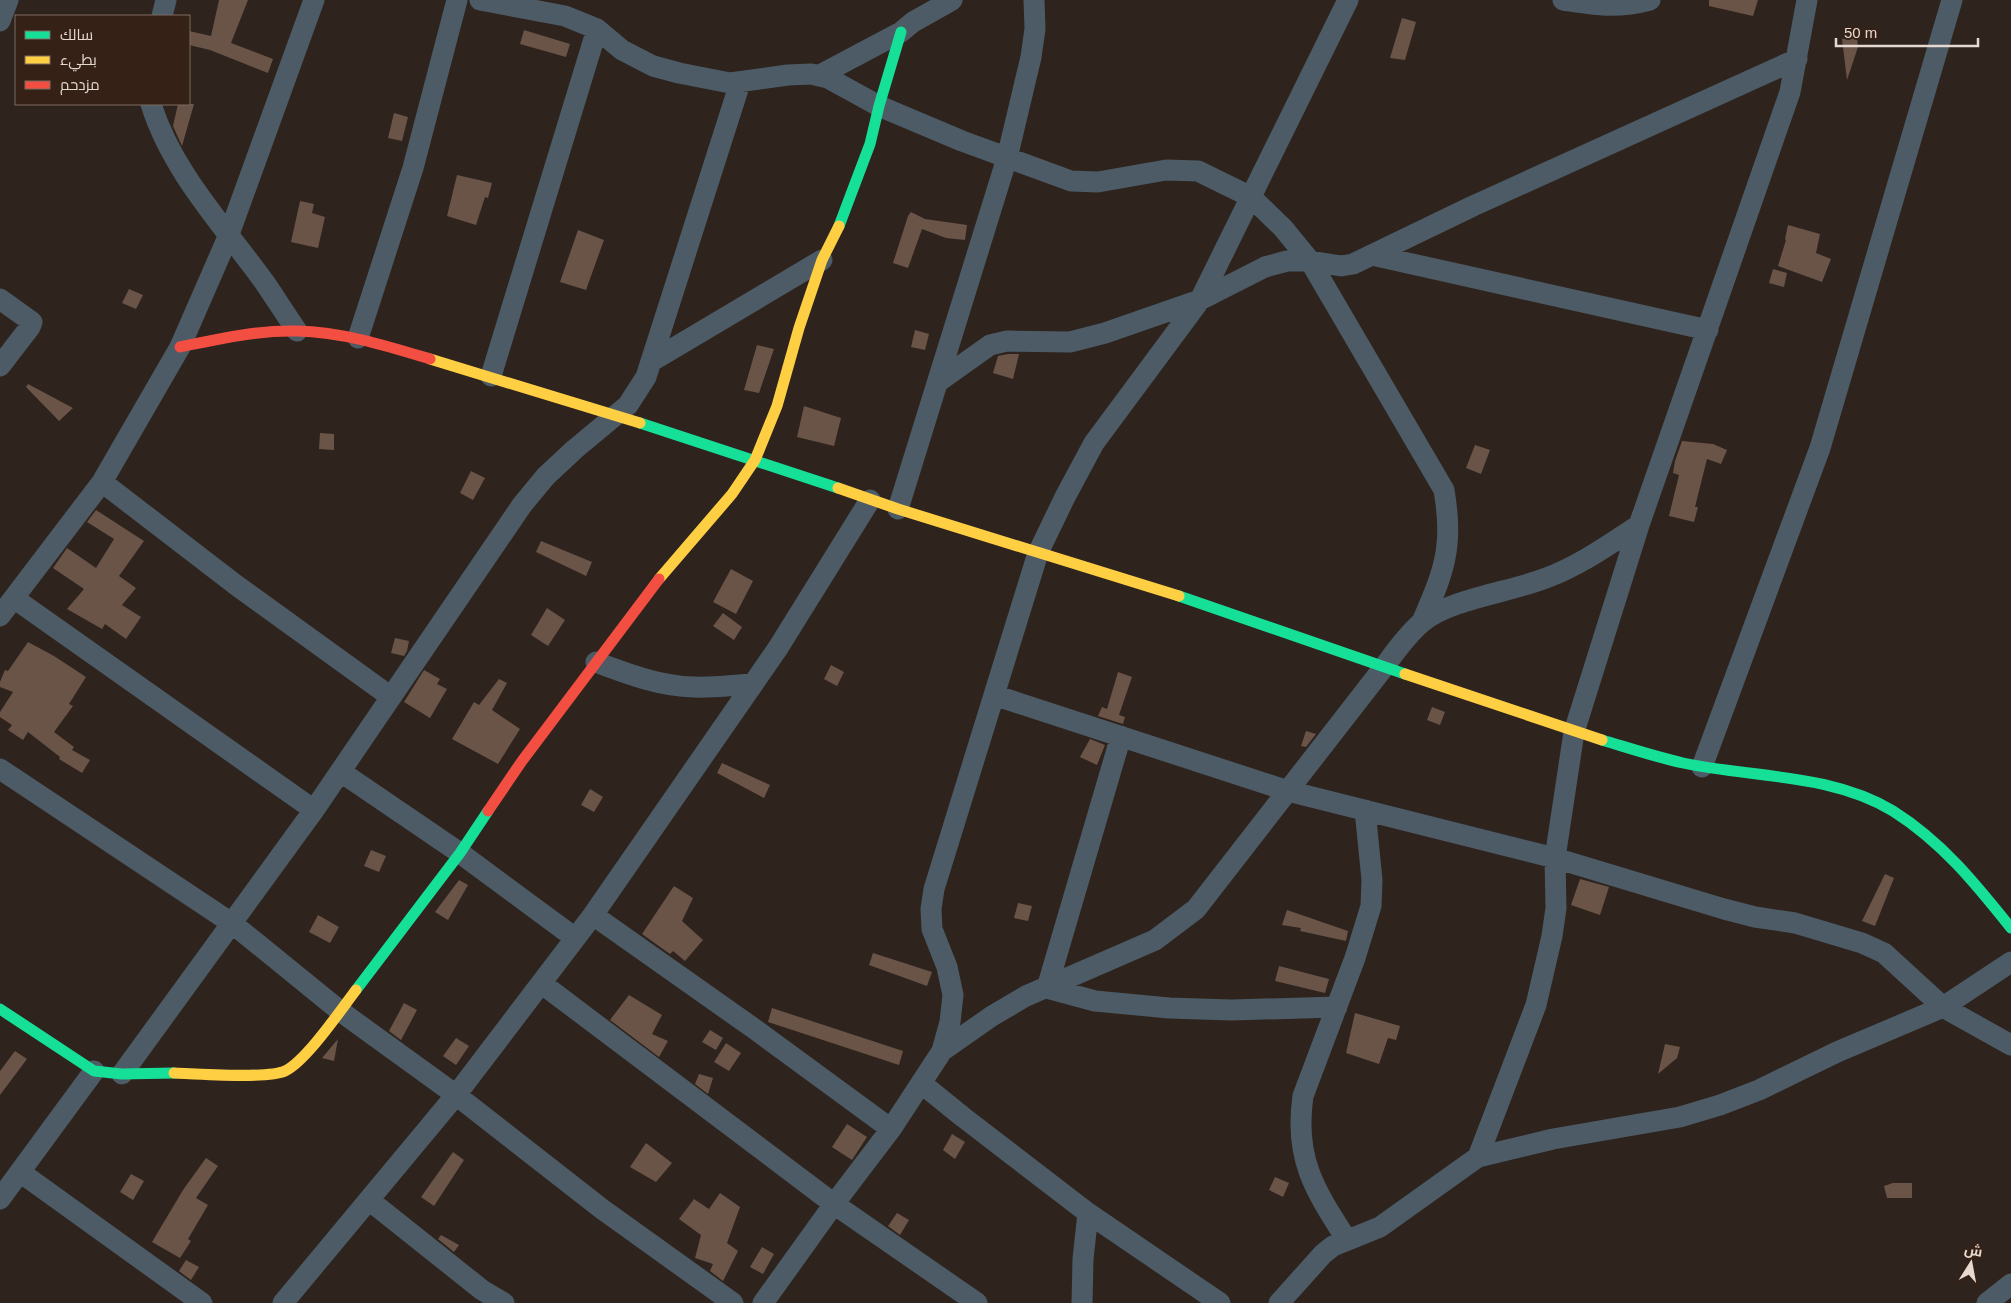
<svg xmlns="http://www.w3.org/2000/svg" width="2011" height="1303" viewBox="0 0 2011 1303" font-family="Arial,Cairo,sans-serif">
<style>
.building{fill:#6a5448}
.lines{fill:none;stroke-linecap:round;stroke-linejoin:round}
.street{stroke:#4c5b65;stroke-width:21}
.fast{stroke:#16e098;stroke-width:11}
.slow{stroke:#ffcf43;stroke-width:11}
.jam{stroke:#f24e42;stroke-width:11}
</style>
<rect width="100%" height="100%" fill="#2e231d"/>
<!-- building -->
<path class="building" d="M219,0H248L231,43L273,59L268,73L210,50L189,45V31L211,36Z
M1709,0H1758L1753,16L1709,6Z
M1402,18L1416,22L1405,60L1390,58Z
M524,30L570,44L566,57L520,44Z
M1857,38L1858,47L1847,80L1842,39Z
M178,104H194L182,146L173,126Z
M394,113L408,117L402,141L388,138Z
M457,175L492,183L488,198L485,197L476,225L447,216Z
M300,201L314,204L312,213L325,217L318,248L291,242Z
M911,212L925,219L967,225L965,240L946,238L922,229L908,268L893,263L908,216Z
M1788,225L1820,234L1816,253L1831,259L1822,282L1778,266L1786,240L1785,239Z
M578,230L604,240L586,290L560,282Z
M1773,269L1787,273L1784,287L1769,283Z
M129,289L143,295L136,309L122,303Z
M915,330L929,334L925,350L911,347Z
M757,345L774,349L759,393L744,390Z
M1008,354H1019L1013,379L993,373L998,356Z
M28,384L73,408L59,421L26,387Z
M804,406L841,418L834,446L797,437Z
M320,433L334,434V450L319,449Z
M1682,441L1713,444L1727,450L1721,464L1707,459L1695,507H1698L1694,522L1669,516L1679,475L1673,473L1675,461Z
M1475,445L1490,450L1481,474L1466,468Z
M471,471L485,478L473,500L460,493Z
M96,510L144,541L119,576L136,588L122,605L141,617L126,639L105,624L102,629L67,609L84,589L53,568L67,548L96,568L114,539L87,522Z
M541,541L592,562L586,576L536,552Z
M731,569L753,581L736,614L713,602Z
M547,608L565,620L548,646L531,635Z
M723,613L742,627L734,640L713,626Z
M395,638L409,641L407,651L404,656L391,653Z
M28,642L54,656L86,677L69,704L73,706L54,732L74,747L72,750L90,760L82,773L59,759L60,757L28,732L23,740L8,730L12,725L0,717V712L13,692L0,687V682L5,670L8,671Z
M831,665L844,672L837,686L824,679Z
M424,670L440,679L437,684L447,689L430,718L404,702Z
M1118,672L1132,677L1119,715L1125,717L1123,724L1098,716L1102,707L1107,709Z
M499,679L507,683L492,710L520,729L498,764L452,739L474,702L479,705Z
M1432,707L1445,712L1440,725L1427,720Z
M1306,731L1316,734L1306,747L1301,746Z
M1090,739L1105,745L1097,765L1080,757Z
M722,763L770,785L764,798L717,773Z
M590,789L603,797L594,812L581,805Z
M371,850L386,856L379,872L364,866Z
M1885,874L1894,878L1875,926L1862,921Z
M1580,879L1609,887L1600,915L1571,905Z
M459,880L468,885L448,920L435,912Z
M674,886L693,898L682,921L703,940L685,961L673,951L670,954L642,934Z
M1018,903L1032,906L1028,921L1014,918Z
M1287,910L1348,931L1346,941L1300,931L1301,928L1282,925Z
M318,915L339,927L330,943L309,932Z
M873,953L932,972L927,986L869,965Z
M1279,966L1329,979L1325,993L1275,981Z
M629,995L662,1015L652,1034L668,1041L659,1057L610,1020Z
M404,1003L417,1010L401,1040L389,1031Z
M772,1008L903,1051L899,1065L768,1022Z
M1355,1013L1400,1026L1396,1040L1388,1038L1379,1064L1346,1053Z
M710,1030L723,1038L716,1050L702,1042Z
M456,1038L469,1046L456,1065L443,1056Z
M338,1039L334,1061L322,1058Z
M726,1043L741,1053L729,1071L714,1062Z
M1665,1044L1680,1047L1677,1058L1658,1074Z
M15,1051L27,1059L0,1095V1071Z
M699,1074L713,1078L708,1094L695,1084Z
M847,1124L867,1137L852,1160L832,1147Z
M952,1134L965,1142L955,1159L943,1150Z
M646,1143L672,1163L656,1182L630,1167Z
M453,1152L464,1160L434,1206L421,1197Z
M206,1158L218,1166L196,1198L208,1205L188,1239L191,1241L180,1258L152,1242L183,1190Z
M131,1174L144,1181L133,1200L120,1192Z
M1275,1177L1289,1183L1283,1197L1269,1190Z
M1893,1183H1912V1198H1887L1884,1186Z
M720,1193L740,1207L727,1243L738,1251L723,1281L710,1271L713,1264L695,1258L701,1235L679,1219L694,1199L709,1209Z
M897,1213L909,1220L900,1235L888,1226Z
M441,1235L459,1245L454,1252L438,1239Z
M762,1247L774,1254L763,1274L750,1267Z
M186,1260L199,1267L191,1280L179,1271Z"/>
<g class="lines">
<!-- street -->
<path class="street" d="M480,0L565,16L597,29L622,50L653,66L679,73L730,83L788,75L811,74L828,78L879,106L962,141L1071,181L1098,182L1166,170L1198,171L1251,197L1283,228L1310,261L1444,490C1447,508 1449,526 1447,544C1445,571 1432,598 1422,622
M1563,0C1597,5 1616,9 1650,0
M162,16L166,0
M0,21L8,0
M818,76L901,32L913,22L952,0
M151,104C172,172 224,226 265,283C276,299 286,315 297,331
M1372,255L1708,330
M0,299L32,322L30,327L0,366
M358,338L413,168L457,0
M652,361L822,260
M491,376L597,29
M938,382L990,345L1007,341L1070,342L1105,333L1200,300L1265,267L1287,261H1310L1341,266L1353,264L1473,206L1797,59
M102,482L236,585L391,697
M898,509L1007,158L1031,57L1035,29L1034,0
M15,599L314,810
M0,616L102,482L180,347L228,237L314,0
M596,662C628,674 659,686 694,687C713,688 733,685 753,684
M994,695L1288,791L1555,858L1724,909L1755,917L1795,923L1862,943L1884,953L1943,1007L2011,1045
M1121,736L1047,988L1095,1001L1169,1008L1231,1010L1337,1007
M1702,767L1820,448L1952,0
M0,769L233,924L340,1011L456,1095L602,1209L733,1303
M341,772L460,853L575,938
M593,915L756,1030L891,1129
M541,983L834,1204L977,1303
M942,1051L992,1016L1026,996L1155,940L1196,909L1384,667C1395,652 1406,636 1421,623C1449,599 1511,592 1546,578C1579,566 1610,544 1639,525
M122,1074L314,810L522,505L546,476L575,449L628,405L646,377L740,83
M921,1083L963,1117L1088,1213L1220,1303
M1478,1157L1536,1005L1552,936L1556,908L1555,858L1574,732L1639,525L1790,92L1807,0
M20,1172L202,1303
M0,1199L94,1071
M369,1200L482,1290L504,1303
M1347,1240C1314,1189 1294,1158 1303,1096L1355,958L1371,906L1372,880L1365,810
M283,1303L456,1095L593,915L778,648L870,500
M763,1303L834,1204L891,1129L942,1051L950,1022L953,995L947,967L932,929L931,909L934,889L1038,553L1065,497L1094,443L1200,300L1348,0
M1082,1303L1083,1259L1088,1213
M1279,1303L1323,1254L1333,1246L1380,1227L1478,1157L1553,1139L1680,1117L1720,1105L1759,1090L1837,1052L1943,1007L2011,962
M1987,1303L2011,1284"/>
<!-- fast -->
<path class="fast" d="M839,226L870,144L879,106L901,32
M640,423L838,488
M1179,596L1405,674
M1602,740C1629,748 1656,757 1683,763C1752,778 1830,773 1893,811C1942,842 1975,883 2011,928
M356,990L460,853L488,811
M0,1009L94,1071L122,1074L174,1073"/>
<!-- slow -->
<path class="slow" d="M430,359L640,423
M838,488L898,509L1179,596
M659,579L732,494L755,460L777,406L799,328L822,260L839,226
M1405,674L1602,740
M174,1073C197,1074 268,1079 285,1071C306,1061 340,1011 356,990"/>
<!-- jam -->
<path class="jam" d="M180,347C219,339 257,330 297,331C343,332 387,346 430,359
M488,811L522,761L659,579"/>
</g>
<!-- legend -->
<rect x="15" y="15" width="175" height="90" fill="#352116" stroke="#7c6b61"/>
<rect x="25" y="31" width="25" height="8" fill="#16e098" stroke="#7c6b61"/>
<text x="60" y="40" font-size="15" fill="#e6d9d1">سالك</text>
<rect x="25" y="56" width="25" height="8" fill="#ffcf43" stroke="#7c6b61"/>
<text x="60" y="65" font-size="15" fill="#e6d9d1">بطيء</text>
<rect x="25" y="81" width="25" height="8" fill="#f24e42" stroke="#7c6b61"/>
<text x="60" y="90" font-size="15" fill="#e6d9d1">مزدحم</text>
<!-- north arrow -->
<g transform="translate(1971 1263) rotate(11)" stroke="#352116" stroke-width="4" paint-order="stroke">
<path d="M0-4L9 19L0 12L-9 19Z" fill="#e6d9d1"/>
<text y="-8" font-size="14" font-weight="bold" text-anchor="middle" fill="#e6d9d1">ش</text>
</g>
<!-- scale -->
<path d="M1836 38v8h142v-8" fill="none" stroke="#e6d9d1" stroke-width="2.5"/>
<text x="1844" y="38" font-size="15" fill="#e6d9d1" stroke="#352116" stroke-width="4" paint-order="stroke">50 m</text>
</svg>
